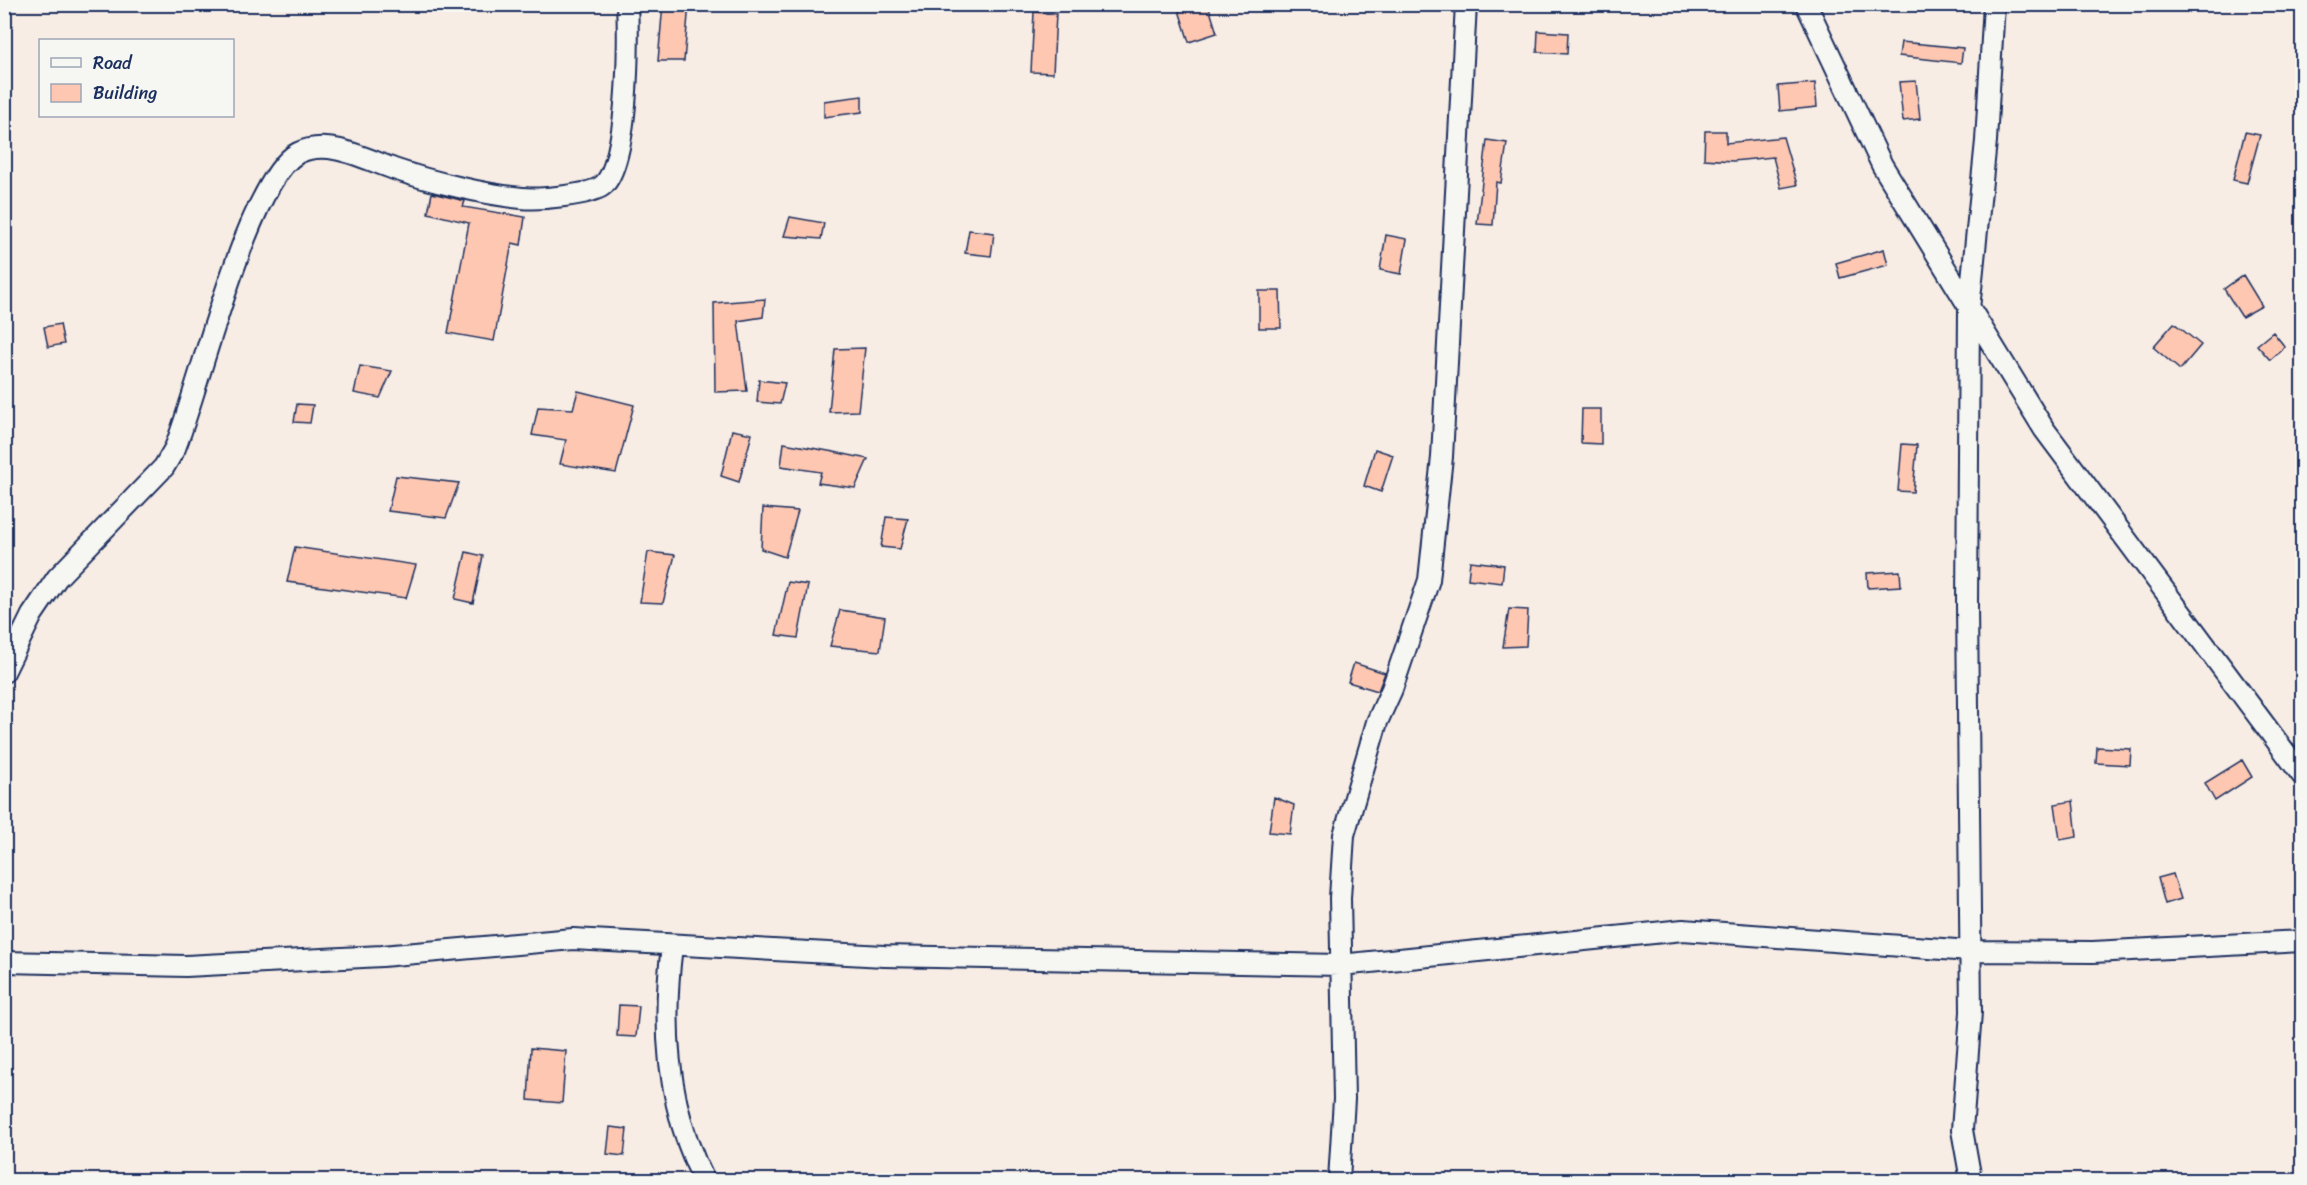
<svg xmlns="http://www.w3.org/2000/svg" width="2307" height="1185" viewBox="0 0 2307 1185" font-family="Sriracha,sans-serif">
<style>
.building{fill:#fec7b1;stroke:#1b2f5e;stroke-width:1.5}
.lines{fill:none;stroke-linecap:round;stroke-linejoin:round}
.minor-casing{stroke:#1b2f5e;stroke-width:24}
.minor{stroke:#f6f6f2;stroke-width:20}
</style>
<rect width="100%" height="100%" fill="#f8ede5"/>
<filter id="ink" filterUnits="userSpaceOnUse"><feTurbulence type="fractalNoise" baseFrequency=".0167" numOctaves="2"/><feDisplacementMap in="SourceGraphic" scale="12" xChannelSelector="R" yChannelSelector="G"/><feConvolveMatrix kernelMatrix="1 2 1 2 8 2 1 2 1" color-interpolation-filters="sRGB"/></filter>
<g filter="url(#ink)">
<!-- building -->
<path class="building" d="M663,4H689L684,61H658Z
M1177,4H1208L1217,33L1189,42Z
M1034,12L1056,14L1053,73L1031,72Z
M1538,31L1568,33L1567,54L1537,52Z
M1901,42L1963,48L1961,63L1899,56Z
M1916,81L1920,119L1903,121L1899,82Z
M1815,83L1817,107L1780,111L1778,86Z
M862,96V112L824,117V101Z
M1705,131H1726V143L1783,137L1797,185L1781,188L1773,157L1733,161L1704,159Z
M2245,132L2260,135L2247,183L2233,180Z
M1487,140L1507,143L1501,183L1496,182L1493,225L1477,224Z
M432,193L465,201L463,207L525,217L521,245L512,243L494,341L448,333L469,223L428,213Z
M790,217L824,223L821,239L784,236Z
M969,230L994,233L991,256L965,253Z
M1386,235L1407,239L1401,274L1380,270Z
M1884,249L1888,265L1840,278L1836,263Z
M2243,275L2262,306L2242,317L2224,289Z
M1259,291H1280L1281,328H1259Z
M765,299L763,317L738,321L747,391L715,392L714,303Z
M2174,323L2201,345L2180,370L2153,347Z
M60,324L64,344L48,347L44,327Z
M2273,332L2285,347L2270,360L2257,345Z
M865,348L858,411L829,412L835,349Z
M360,366L392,371L380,398L354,393Z
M759,380L785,383L780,404L757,402Z
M578,391L634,405L616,473L560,464L566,440L532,435L538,407L573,409Z
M297,404L313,405L310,423L294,422Z
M1582,409H1601V444L1581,443Z
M732,430L752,434L739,482L721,476Z
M784,443L834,452L868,459L855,488L818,483L821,472L781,466Z
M1902,444L1917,445L1913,492L1898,491Z
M1375,449L1393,455L1381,492L1364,486Z
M396,476L459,483L446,518L388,511Z
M763,508L798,511L785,557L761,549Z
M886,517L908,519L900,549L881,547Z
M295,547L416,565L406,598L287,582Z
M466,552L483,556L473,603L455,599Z
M648,552L675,555L663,603L640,602Z
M1470,561L1504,565L1502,583L1468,579Z
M1900,571L1901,586L1868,588L1867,573Z
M788,582L808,585L798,638L776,635Z
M1509,609L1528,610L1526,646L1503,647Z
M840,610L885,617L880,651L830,646Z
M1354,663L1385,673L1378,691L1348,682Z
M2097,747L2131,749L2130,765L2096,763Z
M2242,760L2252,777L2215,801L2205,783Z
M1274,797L1294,805L1290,834L1269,832Z
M2073,801L2077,837L2060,840L2055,804Z
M2173,874L2181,899L2165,904L2158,878Z
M619,1005L639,1006L636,1037L617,1036Z
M531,1048L566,1051L562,1103L528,1100Z
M610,1127L627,1129L624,1156L607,1154Z"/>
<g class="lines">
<defs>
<path id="minor" d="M1806,4L1882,165L2044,429L2302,775
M4,672L32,615L57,578L164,467L175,448C199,389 248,179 298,153C328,138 365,159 394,169C429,181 486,195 522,198C539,200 590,195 602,186C629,166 629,38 627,4
M672,946C662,1025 667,1108 704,1180
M4,962L186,966L382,956L573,939L884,956L1341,965L1683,930L1970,951L2093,952L2302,941
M1339,1180L1344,1099L1340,898L1344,835L1377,722L1392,689L1429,580L1442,457L1466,4
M1971,1180L1962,1130L1971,1012L1967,605L1969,309L1986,141L1994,4"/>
</defs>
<!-- minor casing -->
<use href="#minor" class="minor-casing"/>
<!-- minor -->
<use href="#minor" class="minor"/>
</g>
</g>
<!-- margin -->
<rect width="2307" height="1185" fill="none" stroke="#f6f6f2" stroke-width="24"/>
<rect x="12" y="12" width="2283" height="1161" fill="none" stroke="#1b2f5e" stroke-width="2" filter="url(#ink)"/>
<!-- legend -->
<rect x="39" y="39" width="195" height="78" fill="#f6f6f2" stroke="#9ea6b7" stroke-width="1.5"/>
<rect x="51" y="58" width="30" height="9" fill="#f6f6f2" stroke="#9ea6b7" stroke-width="1.5"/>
<text x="93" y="69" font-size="18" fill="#1b2f5e">Road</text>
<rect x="51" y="84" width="30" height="18" fill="#fec7b1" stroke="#9ea6b7" stroke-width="1.5"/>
<text x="93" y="99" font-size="18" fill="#1b2f5e">Building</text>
</svg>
